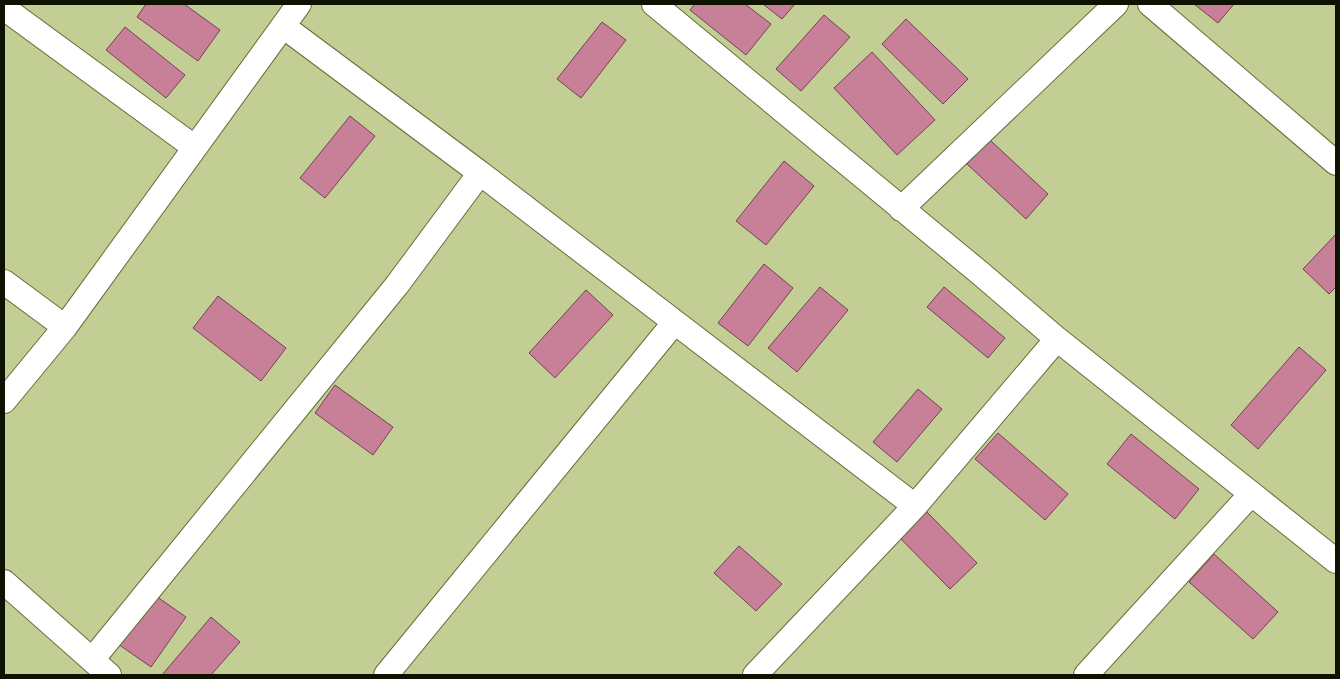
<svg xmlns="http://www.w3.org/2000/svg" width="1340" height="679" viewBox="0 0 1340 679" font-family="'Noto Sans',sans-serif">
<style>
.building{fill:#c88099;stroke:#754053}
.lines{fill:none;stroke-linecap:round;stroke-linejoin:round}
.minor-casing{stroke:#656f39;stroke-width:26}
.minor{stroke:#fff;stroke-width:24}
</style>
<rect width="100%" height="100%" fill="#c2ce94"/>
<!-- building -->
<path class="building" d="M146,4H184L220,30L198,61L137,17Z
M695,4H745L771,24L746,55L690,10Z
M763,4H795L782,19Z
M1194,4H1234L1218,23Z
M824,15L850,37L801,91L776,69Z
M906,19L968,79L943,104L882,44Z
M602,22L626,40L581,98L557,79Z
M125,27L185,75L166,98L106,50Z
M872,52L935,120L897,155L834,88Z
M350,116L375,136L325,198L300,178Z
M990,140L1048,194L1026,219L967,164Z
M784,161L814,186L766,245L736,221Z
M1336,234V287L1329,294L1303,269Z
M764,264L793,288L748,346L718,323Z
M820,287L848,310L797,372L768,348Z
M944,287L1005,338L988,358L927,307Z
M586,290L613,315L555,378L529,353Z
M218,296L286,348L261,381L193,328Z
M1299,347L1326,370L1258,449L1231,425Z
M335,385L393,427L373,455L315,413Z
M918,389L942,409L897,462L873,442Z
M998,433L1068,494L1045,520L975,459Z
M1131,434L1199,489L1175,519L1107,464Z
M926,511L977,563L950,589L899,537Z
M739,546L782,584L756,611L714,573Z
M1214,554L1278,612L1253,639L1189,582Z
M153,594L186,617L151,667L118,644Z
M211,617L240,642L211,675H162Z"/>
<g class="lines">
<defs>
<path id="minor" d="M654,4L980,273L1057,339L1336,561
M1150,4L1336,163
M4,8L194,147
M283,26L480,173
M901,209L1116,4
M4,282L65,327
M4,401L65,327L299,4
M4,582L109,675
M92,660L397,285L480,173L915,506
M386,675L674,323
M755,675L915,506L1057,339
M1086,675L1251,494"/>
</defs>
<!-- minor casing -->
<use href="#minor" class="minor-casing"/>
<!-- minor -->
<use href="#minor" class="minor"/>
</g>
<!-- border -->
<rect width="1340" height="679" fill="none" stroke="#0e1200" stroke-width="10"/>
</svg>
